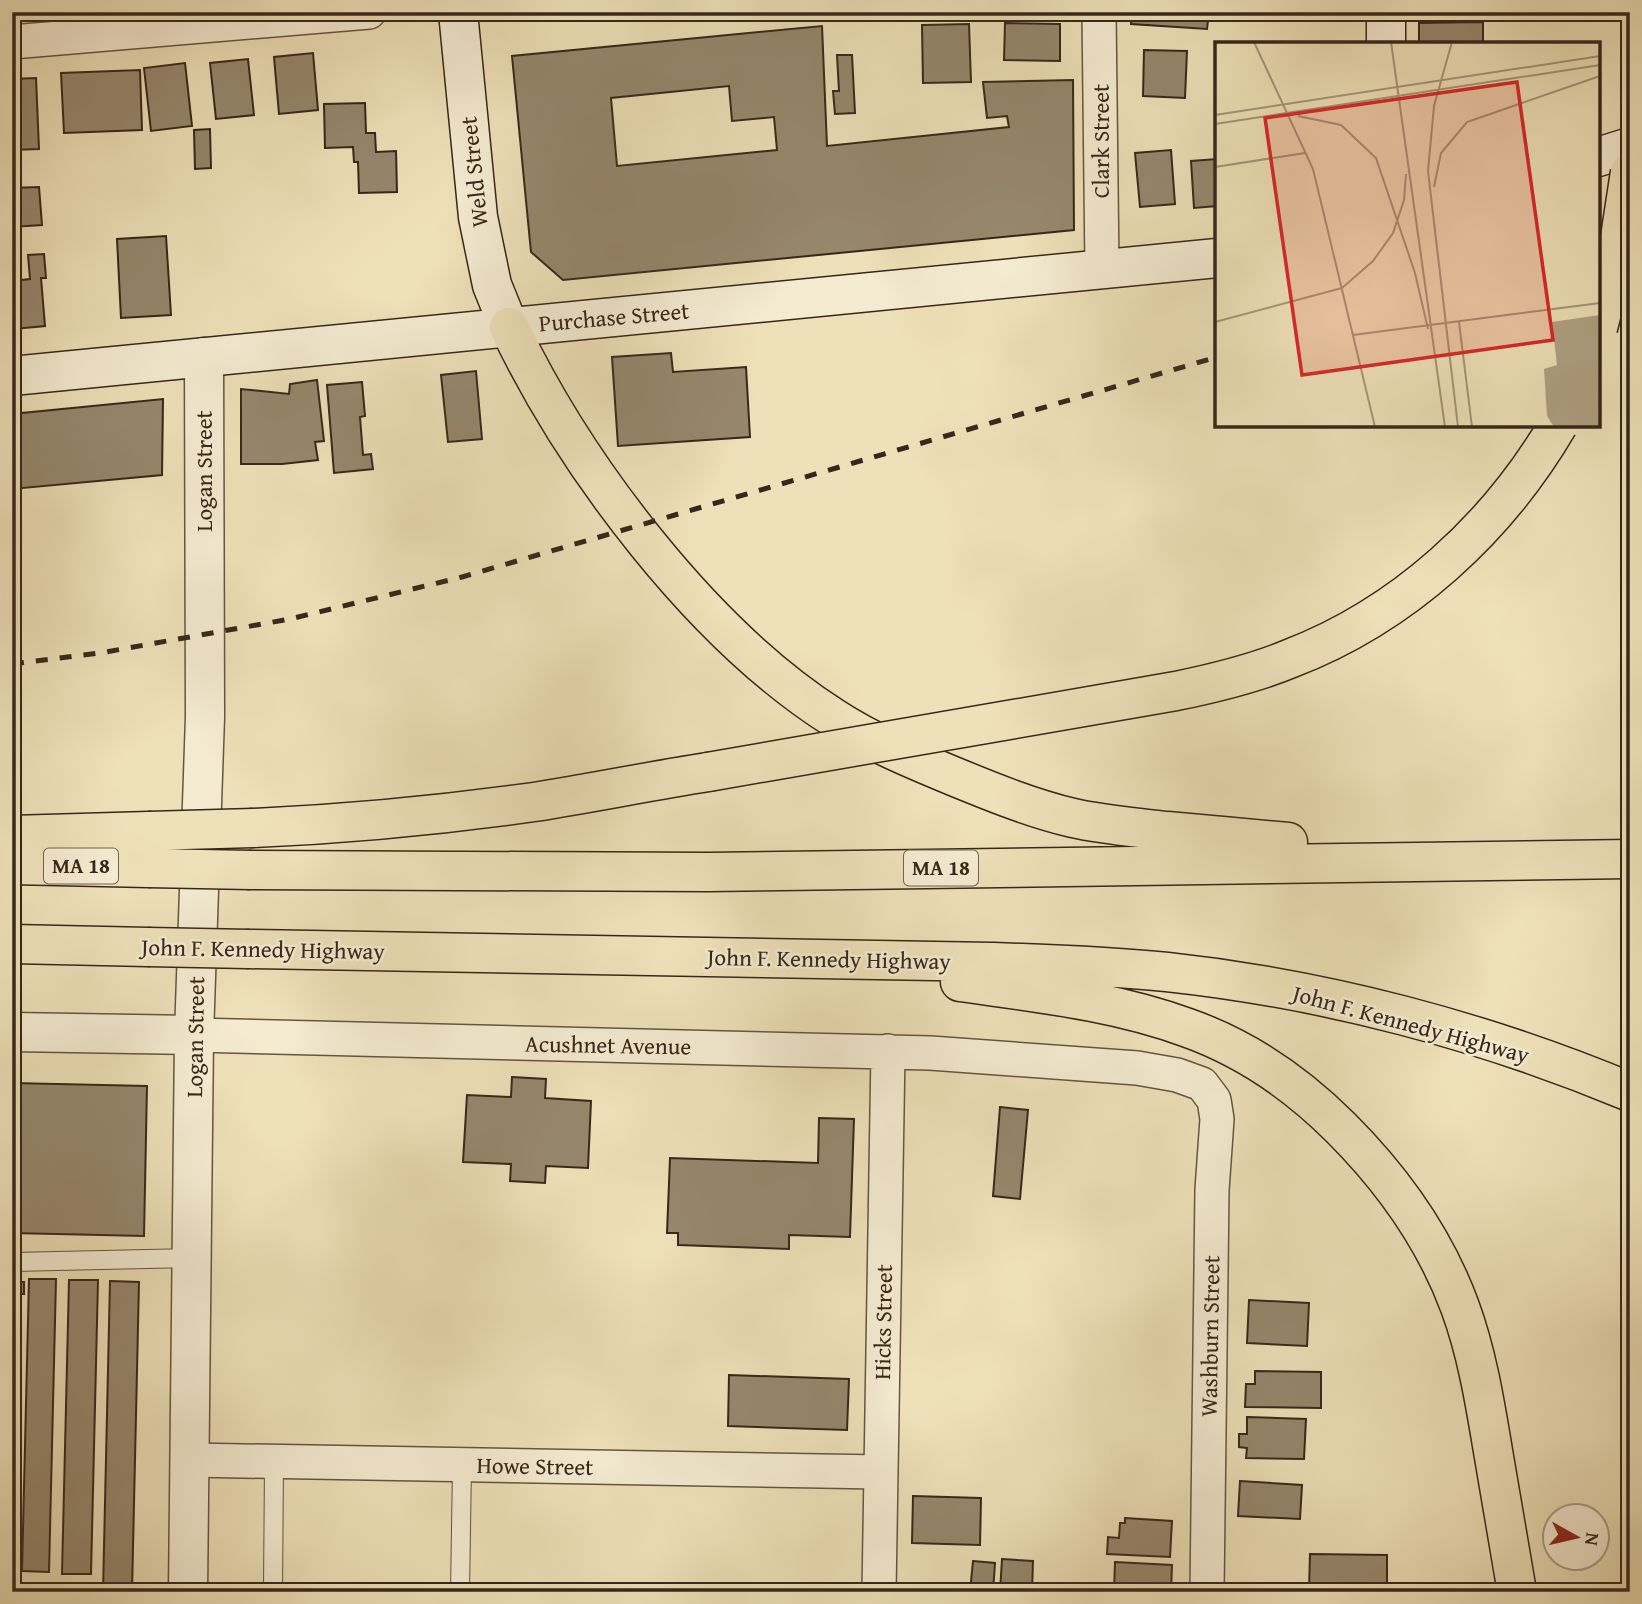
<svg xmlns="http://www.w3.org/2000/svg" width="1642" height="1604" viewBox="0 0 1642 1604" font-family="'Gentium Book Plus',serif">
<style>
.building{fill:#96876d;stroke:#37271b;stroke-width:2;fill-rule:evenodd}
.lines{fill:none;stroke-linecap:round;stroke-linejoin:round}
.service-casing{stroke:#655542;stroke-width:20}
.minor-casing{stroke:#655542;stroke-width:36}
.tertiary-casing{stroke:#655542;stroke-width:41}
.secondary-casing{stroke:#37271b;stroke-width:41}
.motorway-casing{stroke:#37271b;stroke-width:41}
.service{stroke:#f4ebd1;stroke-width:18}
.minor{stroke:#f4ebd1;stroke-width:33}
.tertiary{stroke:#f4ebd1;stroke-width:38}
.secondary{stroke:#f4ebd1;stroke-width:38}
.motorway{stroke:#eee0b8;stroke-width:38}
.rail{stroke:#37271b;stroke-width:5;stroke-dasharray:12 12;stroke-linecap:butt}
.motorway-bridge-casing{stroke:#37271b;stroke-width:41;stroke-linecap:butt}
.motorway-bridge{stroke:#eee0b8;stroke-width:38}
.labels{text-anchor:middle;stroke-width:5;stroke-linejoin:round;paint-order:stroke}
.shield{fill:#f4ebd1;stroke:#706252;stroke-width:2}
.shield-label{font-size:21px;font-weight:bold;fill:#37271b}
.street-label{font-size:23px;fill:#37271b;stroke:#f4ebd1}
.inset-road{fill:none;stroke:#a59679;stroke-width:2}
.view{fill:#d62828;fill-opacity:0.15;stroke:#d62828;stroke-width:3.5}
.inset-edge{fill:none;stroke:#37271b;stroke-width:3.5}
</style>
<rect width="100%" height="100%" fill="#eee0b8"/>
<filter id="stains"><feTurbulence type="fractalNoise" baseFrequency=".00286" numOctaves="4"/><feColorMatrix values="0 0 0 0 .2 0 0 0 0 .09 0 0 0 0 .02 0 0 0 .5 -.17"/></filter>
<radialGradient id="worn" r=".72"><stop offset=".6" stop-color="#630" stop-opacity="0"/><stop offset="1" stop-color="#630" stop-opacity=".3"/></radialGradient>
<!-- building -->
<path class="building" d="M1132,12H1209L1207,29L1131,24Z
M1483,22V44H1419V23Z
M1005,23L1060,24V61L1004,60Z
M969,24L971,82L923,83L922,25Z
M822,26L827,146L1009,127L1007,116L987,118L983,82L1073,80L1074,230L563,280L531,252L512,56ZM729,86L732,121L774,117L777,150L617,166L611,98Z
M1144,50L1187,51L1185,98L1143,96Z
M313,53L318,110L279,114L274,57Z
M837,55H852L855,113L835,114L833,91H839Z
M248,59L254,115L216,119L210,63Z
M185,63L192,126L151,131L144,68Z
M140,70L142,130L64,133L61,73Z
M36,78L39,149L12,150V79Z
M365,103L366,133H375L376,152L396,151L397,192L359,193L358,162H354L353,147L325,148L324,104Z
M210,129L211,168L195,169L194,130Z
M1171,150L1175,204L1140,207L1135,153Z
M1217,159V206L1194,208L1191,161Z
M39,187L42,225L12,227V188Z
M166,236L171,315L121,318L117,239Z
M44,254L46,278H41L45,326L14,329L12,281L30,279L28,255Z
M671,353L673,372L746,367L750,437L618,446L612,357Z
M476,371L482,439L448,442L441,375Z
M317,380L324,441L315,442L318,460L282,464H241V389L289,394L290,384Z
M362,382L365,416L360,417L363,455L371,454L373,469L334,473L327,385Z
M163,399L162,475L12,489V414Z
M512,1077L546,1079L545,1098L591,1101L588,1168L546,1166L545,1183L510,1181L511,1164L463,1162L467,1095L511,1097Z
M12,1083L147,1086L144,1236L12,1233Z
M1000,1107L1028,1110L1020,1199L993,1196Z
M819,1118L854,1119L850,1237L789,1235V1249L678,1245V1233H667L670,1158L818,1163Z
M12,1277H16L15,1282H24V1294H15L12,1429Z
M29,1279H56L49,1572L22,1571Z
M69,1280H98L91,1574H62Z
M110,1281L139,1282L132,1592H103Z
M1249,1300L1309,1303L1307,1346L1247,1343Z
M1255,1371L1321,1372V1408L1245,1407L1246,1384H1255Z
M729,1375L849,1379L847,1430L728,1426Z
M1247,1417L1306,1419L1304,1459L1246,1458L1247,1448L1239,1447V1434H1247Z
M1240,1481L1302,1485L1300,1519L1238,1516Z
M913,1496L981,1498L980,1545L912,1543Z
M1125,1518L1172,1521L1170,1557L1107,1554L1108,1537L1119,1538L1120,1523H1125Z
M1310,1554L1387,1555V1591L1309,1589Z
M1002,1559L1033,1561L1032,1592H1000Z
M973,1561L995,1563L993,1592H970Z
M1115,1562L1172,1565L1171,1592H1114Z"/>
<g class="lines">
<defs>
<path id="service" d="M12,1262L192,1258
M273,1592L274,1462
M460,1592L462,1465"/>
<path id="minor" d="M1099,12L1102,270
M12,42L369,12
M194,1035L930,1053L1137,1068L1177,1075L1202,1084L1214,1100L1217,1119L1212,1190L1207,1592
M190,1460L881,1472
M879,1592L888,1051"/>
<path id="tertiary" d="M12,1032L194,1035
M188,1592L194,1035L205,717L204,357"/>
<path id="secondary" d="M458,12L478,217L492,285L509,327
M1386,12V44
M1598,157L1630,147
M12,376L1217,258"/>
<path id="motorway" d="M509,327C576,467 702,634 834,718C871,742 912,759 953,776C992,792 1031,808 1073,818C1104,825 1135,827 1167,831C1207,835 1248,838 1288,842
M253,828C347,824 441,815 534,802C592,793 650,781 708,772
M12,835L149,831
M12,865L149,868
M251,870L708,872L1630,859
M12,944L148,947
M249,949L992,962C1050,964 1109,966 1167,972C1325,989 1484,1031 1630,1092
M960,982C1037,993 1115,1001 1188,1028C1247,1049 1297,1084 1341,1128C1392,1179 1435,1239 1460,1307C1477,1353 1485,1403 1493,1451C1501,1498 1509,1545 1517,1592"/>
</defs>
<!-- service casing -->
<use href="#service" class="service-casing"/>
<!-- minor casing -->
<use href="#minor" class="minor-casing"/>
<!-- tertiary casing -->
<use href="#tertiary" class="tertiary-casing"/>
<!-- secondary casing -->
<use href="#secondary" class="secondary-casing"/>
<!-- motorway casing -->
<use href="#motorway" class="motorway-casing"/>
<!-- service -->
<use href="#service" class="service"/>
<!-- minor -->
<use href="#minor" class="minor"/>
<!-- tertiary -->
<use href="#tertiary" class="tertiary"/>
<!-- secondary -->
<use href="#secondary" class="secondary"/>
<!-- motorway -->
<use href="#motorway" class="motorway"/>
<!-- rail -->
<path class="rail" d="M1598,243L1630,234
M12,664L100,653L290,619L462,577L1217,357"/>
<defs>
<path id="motorway-bridge" d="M1598,328L1619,244L1630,172
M708,772L1176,691C1215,683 1253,674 1289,659C1402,616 1497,529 1558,425
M149,831L253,828
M149,868L251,870
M148,947L249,949"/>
</defs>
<!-- motorway-bridge casing -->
<use href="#motorway-bridge" class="motorway-bridge-casing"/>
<!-- motorway-bridge -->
<use href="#motorway-bridge" class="motorway-bridge"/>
</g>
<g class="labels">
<!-- shield labels -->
<g class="shield">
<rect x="44" y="848.5" width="74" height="35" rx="5"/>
<rect x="904" y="850.5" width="74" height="35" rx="5"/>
</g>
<g class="shield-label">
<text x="81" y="873">MA 18</text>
<text x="941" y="875">MA 18</text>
</g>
<!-- street labels -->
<g class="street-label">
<text transform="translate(1101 141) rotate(-90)" y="8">Clark Street</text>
<text transform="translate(474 172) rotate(-96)" y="8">Weld Street</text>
<text transform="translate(614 317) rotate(-5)" y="8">Purchase Street</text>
<text transform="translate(204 471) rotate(-90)" y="8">Logan Street</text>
<text transform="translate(263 949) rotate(1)" y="8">John F. Kennedy Highway</text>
<text transform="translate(829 959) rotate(1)" y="8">John F. Kennedy Highway</text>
<text transform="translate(1411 1024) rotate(15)" y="8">John F. Kennedy Highway</text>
<text transform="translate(195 1037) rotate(-89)" y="8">Logan Street</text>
<text transform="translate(608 1045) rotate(1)" y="8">Acushnet Avenue</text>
<text transform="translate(883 1322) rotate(-89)" y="8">Hicks Street</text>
<text transform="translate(1210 1336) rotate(-89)" y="8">Washburn Street</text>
<text transform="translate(535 1466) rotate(1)" y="8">Howe Street</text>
</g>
</g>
<!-- overview -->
<g transform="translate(1215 42)">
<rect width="385" height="385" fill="#eee0b8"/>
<path d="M385,273V385H339L332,374L329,327L342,323L337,280Z" fill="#b0a183"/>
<path class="inset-road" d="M39,0L98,127L160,385M176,0L230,385M237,0L219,64L213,129L243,385M0,73L385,14M83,74L126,83L161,116L200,231L213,287M0,82L385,23M0,125L90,111M219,145L226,111L252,80L385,34M127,246L158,219L178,191L189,158L191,132M0,280L127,246M244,280L257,385M138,293L385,261"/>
<path class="view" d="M302,40L338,298L87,333L50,76Z"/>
<rect width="385" height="385" class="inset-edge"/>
</g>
<!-- margin -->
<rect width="1642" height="1604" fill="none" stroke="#eee0b8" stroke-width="42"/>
<rect x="14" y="14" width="1614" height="1576" fill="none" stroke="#37271b" stroke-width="3.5"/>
<rect x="21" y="21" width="1600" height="1562" fill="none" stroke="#37271b" stroke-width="2"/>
<!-- north arrow -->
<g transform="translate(1576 1537) rotate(98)"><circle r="33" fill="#f4ebd1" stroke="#a89d88" stroke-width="2"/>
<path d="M0-5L12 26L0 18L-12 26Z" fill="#8f2418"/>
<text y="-10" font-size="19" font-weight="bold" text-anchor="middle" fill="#37271b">N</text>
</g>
<rect width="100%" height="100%" filter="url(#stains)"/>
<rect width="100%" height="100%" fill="url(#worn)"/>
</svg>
